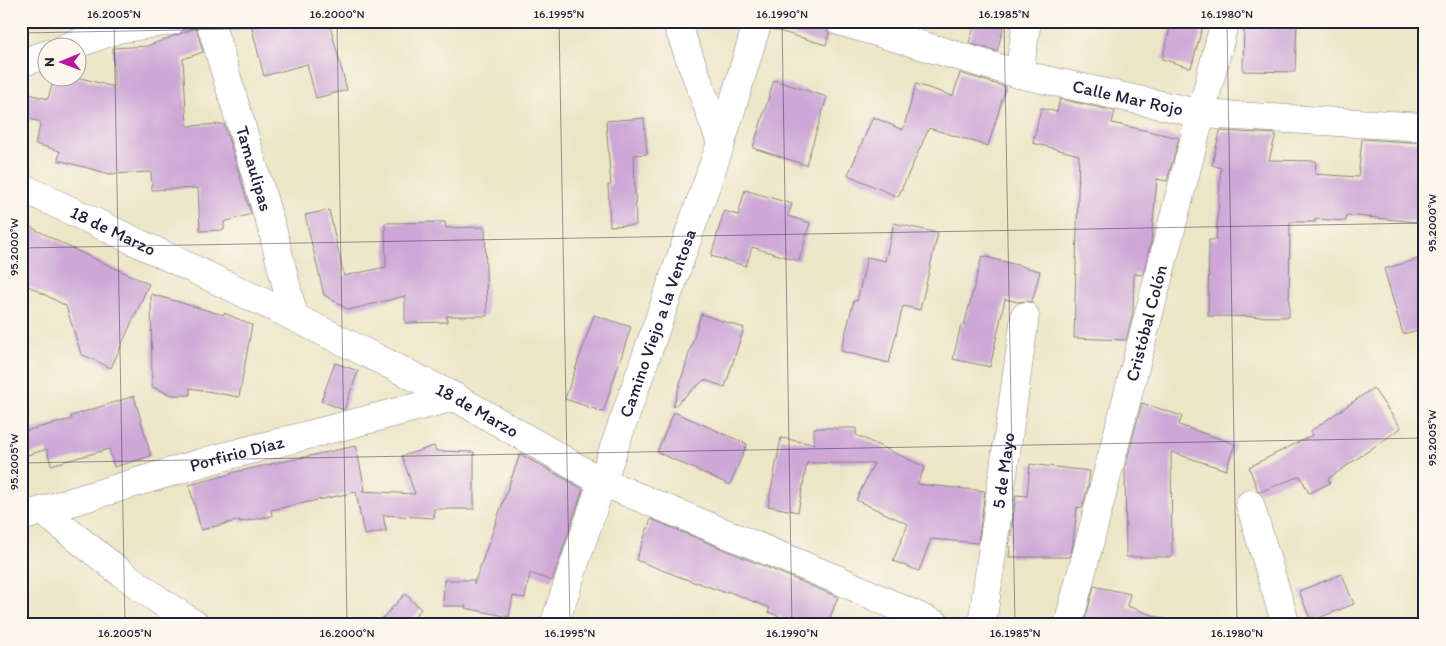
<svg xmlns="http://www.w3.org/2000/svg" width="1446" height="646" viewBox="0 0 1446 646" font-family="Itim,sans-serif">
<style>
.building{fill:#cea7d7}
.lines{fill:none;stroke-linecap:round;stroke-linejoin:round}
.minor-casing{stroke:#878480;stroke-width:29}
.major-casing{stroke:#878480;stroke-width:29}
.minor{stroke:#fff;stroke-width:28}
.major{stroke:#fff;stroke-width:28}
.ticks{fill:none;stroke:#22223b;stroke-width:1;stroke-opacity:0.45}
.labels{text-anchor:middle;stroke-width:4.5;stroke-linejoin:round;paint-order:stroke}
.street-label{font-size:18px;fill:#22223b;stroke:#fbf7ec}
.neatline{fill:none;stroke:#22223b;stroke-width:2}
.ticks-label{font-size:12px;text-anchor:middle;fill:#22223b}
</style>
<rect width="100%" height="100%" fill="#fbf7ec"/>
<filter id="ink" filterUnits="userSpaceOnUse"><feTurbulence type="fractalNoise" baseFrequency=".02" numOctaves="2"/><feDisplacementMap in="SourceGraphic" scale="10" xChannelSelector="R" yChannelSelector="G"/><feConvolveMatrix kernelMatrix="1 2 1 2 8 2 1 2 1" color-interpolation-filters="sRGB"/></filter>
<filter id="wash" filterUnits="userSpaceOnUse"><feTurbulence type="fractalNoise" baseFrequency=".0096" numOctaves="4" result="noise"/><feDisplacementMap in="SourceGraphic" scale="20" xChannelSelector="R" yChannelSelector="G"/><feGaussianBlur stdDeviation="1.12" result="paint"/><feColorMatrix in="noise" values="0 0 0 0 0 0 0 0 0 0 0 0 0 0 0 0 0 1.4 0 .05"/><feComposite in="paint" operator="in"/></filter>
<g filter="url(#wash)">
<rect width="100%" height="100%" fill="#ece5c6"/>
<g id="blocks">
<!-- building -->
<path class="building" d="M250,21H329L347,90L316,98L307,64L264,76Z
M773,21H824V25L829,33L826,45L772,29Z
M976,21H1005L997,51L969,43Z
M1172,21H1204L1191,68L1162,59Z
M1244,21H1297L1295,72L1243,71Z
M196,28L203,52L183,59L187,126L224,124L251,214L224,222V230L200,231L198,188L152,190L151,172L110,174L58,160L60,151L35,144L41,122L21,117V92L48,99L54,78H81L114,87L113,48L147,46Z
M960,73L1006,87L988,146L929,128L898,197L848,175L873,117L903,130L916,84L953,96Z
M774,80L827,97L806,165L753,148Z
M1060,99L1115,111L1112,123L1179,138L1167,181L1157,179L1151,242L1143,275L1134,274L1133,312L1126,340L1074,338L1079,155L1033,143L1041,108L1057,112Z
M644,118L647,154L634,155L636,225L610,226L608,185H611L606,121Z
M1220,131L1276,134L1269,160L1316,161L1315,174L1358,177L1362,139L1425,143V223L1347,215L1346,221L1315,219V222H1290L1289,317L1208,316L1209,240H1216L1221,168L1212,165Z
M745,190L792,204L788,216L810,223L799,261L752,247L746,266L711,256L724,211L738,215Z
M329,210L344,276L386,267L385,223L445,222L446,228L485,227L487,316H447V322L405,323V296L349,310L324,295L305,215Z
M21,222L67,246L149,284L111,368L81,354L66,306L21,282Z
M894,223L938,233L920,310L903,306L889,363L841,351L854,300L857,301L867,257L885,261Z
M982,256L1040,271L1032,302L1027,301L1018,302L1005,299L990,367L953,359L961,325L964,326Z
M1425,257V328L1403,334L1384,269Z
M151,294L223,315L224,313L252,325L239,397L190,388V395H172L152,387Z
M701,314L744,328L725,387L704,380L673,407Z
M594,315L631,327L603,412L565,399Z
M335,363L358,371L344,410L321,401Z
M1373,388L1401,428L1328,479L1330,483L1309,493L1300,476L1260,492L1258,491L1249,467L1313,435L1311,431Z
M134,396L151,456L114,467L109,449L51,465L47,449L21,457V432L72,419L71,416Z
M1142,403L1182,416L1179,425L1235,444L1226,470L1171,452L1172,557H1126L1125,467Z
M674,412L747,444L730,485L657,452Z
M814,428H856V435L925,467L917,484L985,491L978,543L931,539L919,571L893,561L908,524L856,500L874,463H807L798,512L768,506L781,438L814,444Z
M356,446L365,490L361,491L415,494L402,456L434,446L436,451L474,452V509H434V518L383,515L386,531L364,535L356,492L271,510L272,516L240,522V520L201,530L189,485L231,474L230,473Z
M520,454L583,489L552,581L530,573L525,598L513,596L509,617L465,608L466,606H443L444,580H474V584Z
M1030,464L1090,471L1088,486L1082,508L1077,507L1073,545L1070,557H1009L1010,547H1009L1016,495L1027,496Z
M651,519L838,597L827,625H800L768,612L770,608L727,591L726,593L696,582V583L636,560Z
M1342,574L1354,604L1311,621L1299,591Z
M1094,586L1130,594L1127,606L1170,621V625H1084Z
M405,594L421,609L407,625H376Z"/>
</g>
</g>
<g filter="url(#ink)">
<use href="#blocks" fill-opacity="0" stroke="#878480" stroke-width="1"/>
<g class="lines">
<defs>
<g id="minor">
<path id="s1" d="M210,21L273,232L294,317"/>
<path d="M676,21L721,143"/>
<path id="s2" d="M839,21L1019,74L1202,114L1425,127"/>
<path d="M65,48L118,29L172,21"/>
<path d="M21,63L48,54"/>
<path d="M1019,74L1027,21"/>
<path d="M1250,504L1286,625"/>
<path d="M43,511C93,551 142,591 196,625"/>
<path id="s3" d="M21,517L211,460L455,397"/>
<path id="s4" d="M982,625L1025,316"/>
<path id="s5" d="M1068,625L1225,21"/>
</g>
<g id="major">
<path id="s6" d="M21,187L294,317L455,397L602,482L841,581L937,625"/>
<path id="s7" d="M554,625L602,482L721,143L758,21"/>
</g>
</defs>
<!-- minor casing -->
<use href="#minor" class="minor-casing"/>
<!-- major casing -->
<use href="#major" class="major-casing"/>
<!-- minor -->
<use href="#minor" class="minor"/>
<!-- major -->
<use href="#major" class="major"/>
</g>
</g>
<!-- ticks -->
<path class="ticks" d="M114,21L125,625M337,21L347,625M559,21L570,625M782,21L792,625M1004,21L1015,625M1227,21L1237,625M21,33L667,21M21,248L1425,223M21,463L1425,438"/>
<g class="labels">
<!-- street labels -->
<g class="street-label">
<text dy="6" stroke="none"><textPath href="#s2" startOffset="299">Calle Mar Rojo</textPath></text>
<text dy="6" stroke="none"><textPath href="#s1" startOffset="154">Tamaulipas</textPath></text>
<text dy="6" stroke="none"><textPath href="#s6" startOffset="102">18 de Marzo</textPath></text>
<text dy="6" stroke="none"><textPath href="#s7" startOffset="319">Camino Viejo a la Ventosa</textPath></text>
<text dy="6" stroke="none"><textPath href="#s5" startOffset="312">Cristóbal Colón</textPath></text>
<text dy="6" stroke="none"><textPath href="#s6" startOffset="508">18 de Marzo</textPath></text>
<text dy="6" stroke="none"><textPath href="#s3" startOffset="225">Porfirio Díaz</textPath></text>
<text dy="6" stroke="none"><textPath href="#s4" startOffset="156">5 de Mayo</textPath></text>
</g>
</g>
<!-- margin -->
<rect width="1446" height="646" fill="none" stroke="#fbf7ec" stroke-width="55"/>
<!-- north arrow -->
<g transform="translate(62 62) rotate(269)"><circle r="24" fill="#fbf7ec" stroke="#a4a2a5"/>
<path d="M0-4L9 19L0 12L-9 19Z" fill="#b5179e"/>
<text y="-8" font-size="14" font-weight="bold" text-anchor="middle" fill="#22223b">N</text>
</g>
<rect x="28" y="28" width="1390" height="590" class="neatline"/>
<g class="ticks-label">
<text x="114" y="18">16.2005°N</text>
<text x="337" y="18">16.2000°N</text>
<text x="559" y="18">16.1995°N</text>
<text x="782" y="18">16.1990°N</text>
<text x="1004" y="18">16.1985°N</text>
<text x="1227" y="18">16.1980°N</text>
<text transform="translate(1432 223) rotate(-90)" y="4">95.2000°W</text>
<text transform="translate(14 247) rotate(-90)" y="4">95.2000°W</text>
<text transform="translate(1432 438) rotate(-90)" y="4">95.2005°W</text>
<text transform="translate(14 462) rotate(-90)" y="4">95.2005°W</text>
<text x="125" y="637">16.2005°N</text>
<text x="347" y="637">16.2000°N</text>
<text x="570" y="637">16.1995°N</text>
<text x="792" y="637">16.1990°N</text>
<text x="1015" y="637">16.1985°N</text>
<text x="1237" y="637">16.1980°N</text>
</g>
</svg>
